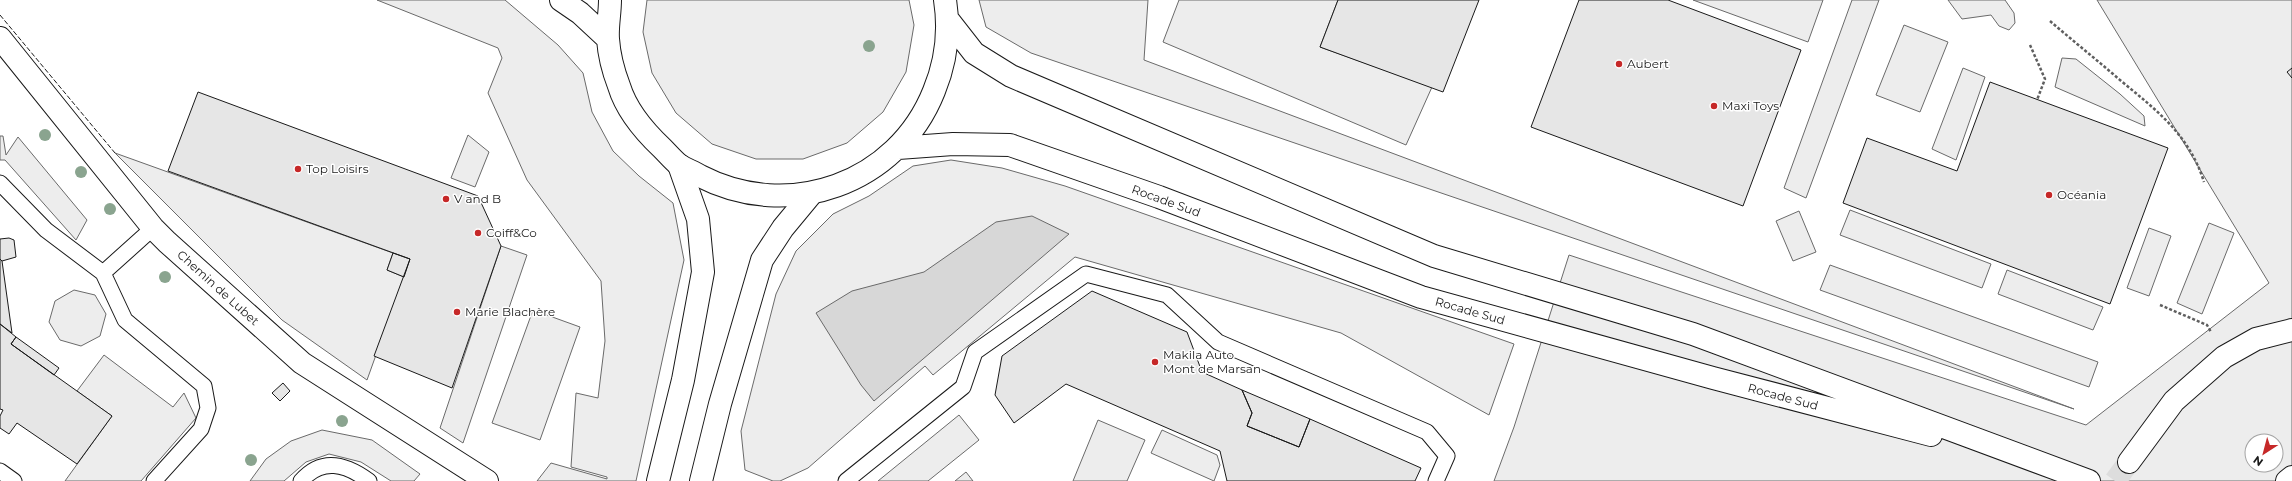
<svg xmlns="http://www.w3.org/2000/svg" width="2292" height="481" viewBox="0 0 2292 481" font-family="Montserrat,sans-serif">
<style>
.built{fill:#ededed;stroke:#6a6a6a;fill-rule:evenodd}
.water{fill:#d7d7d7;stroke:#6a6a6a}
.building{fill:#e6e6e6;stroke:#1a1a1a}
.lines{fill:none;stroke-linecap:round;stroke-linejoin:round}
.minor-tunnel{stroke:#ddd;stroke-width:22;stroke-dasharray:22 11;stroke-linecap:butt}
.service-casing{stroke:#1a1a1a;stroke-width:17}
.minor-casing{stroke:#1a1a1a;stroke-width:24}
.secondary-casing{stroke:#1a1a1a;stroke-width:24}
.primary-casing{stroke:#1a1a1a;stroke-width:24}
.path{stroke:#5f5f5f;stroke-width:2.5;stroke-dasharray:3 2;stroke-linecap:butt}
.service{stroke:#fff;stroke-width:15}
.minor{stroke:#fff;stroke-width:22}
.secondary{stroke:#fff;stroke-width:22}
.primary{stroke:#fff;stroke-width:22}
.fence{stroke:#1a1a1a;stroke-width:1;stroke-dasharray:5 2;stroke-linecap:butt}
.tree{fill:#8aa48f}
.poi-dot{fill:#c62828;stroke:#fff;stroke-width:1.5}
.labels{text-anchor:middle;stroke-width:3;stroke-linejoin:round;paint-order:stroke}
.poi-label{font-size:12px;fill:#1a1a1a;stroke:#fff;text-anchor:start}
.street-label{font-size:12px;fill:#1a1a1a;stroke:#fff}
</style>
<rect width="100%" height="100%" fill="#fff"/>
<!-- built -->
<path class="built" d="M377,0H505L558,45L583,73L592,112L613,151L639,176L673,203L684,260L636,481H537L551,463L607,479V477L571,467L576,393L598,398L605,341L601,281L527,180L488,93L502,58L498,48Z
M647,0H909L914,25L906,72L883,112L847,143L803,159H756L712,144L676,113L652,73L643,32Z
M979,0H1148L1144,60L2074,409L1031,53L986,27Z
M1179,0H1338L1320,47L1432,87L1406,145L1163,42Z
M1693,0H1823L1808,42Z
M1852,0H1879L1806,198L1784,188Z
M1948,0H2005L2014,13L2015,23L2009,30L1999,26L1991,15L1962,19Z
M2097,0H2292V481H1494L1514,427L1569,255L2086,425L2269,283ZM2252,441H2276V465H2252Z
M1904,25L1948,42L1920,112L1876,95Z
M2062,58L2076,59L2120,94L2144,116L2145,126L2055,87Z
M1963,68L1985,77L1956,160L1932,149Z
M468,135L489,152L475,187L451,178Z
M0,136H3L6,155L18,137L87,220L76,240L5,160H0Z
M115,153L393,253L387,270L404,277L367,380L282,320Z
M951,160L1002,168L1065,186L1514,344L1489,415L1341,333L1075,257L933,375L925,366L808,468L780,481H773L745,470L741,431L776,294L796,251L833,214L869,196L913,166Z
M1850,210L1991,264L1982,288L1840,235Z
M1799,211L1816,252L1793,261L1776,221Z
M2209,223L2234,233L2202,314L2177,303Z
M2149,228L2171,236L2149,296L2127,288Z
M501,246L527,255L463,443L440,428Z
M1830,265L2098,362L2089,387L1820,290Z
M2007,270L2103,307L2093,330L1998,294Z
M74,290L95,295L106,314L100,336L81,346L60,340L49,322L55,301Z
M533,310L580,327L540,440L492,423Z
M104,355L173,407L184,393L196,418L141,481H65L112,416L77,391Z
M959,415L979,440L928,481H878Z
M1098,420L1145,440L1127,481H1073Z
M322,430L372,440L420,474L414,481H391L361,462L329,454L306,462L284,481H250L266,459L291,441Z
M1162,430L1217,455L1220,465L1214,481L1151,453Z
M966,472L973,481H955Z"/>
<!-- water -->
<path class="water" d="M1032,216L1069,234L874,401L861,385L816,313L852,291L924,272L996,222Z"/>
<!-- building -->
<path class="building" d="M1338,0H1479L1443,92L1320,47Z
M1579,0H1668L1801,50L1743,206L1531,127Z
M2292,68V78L2287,72Z
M1990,82L2168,148L2110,304L1843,203L1867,138L1957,171Z
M198,92L478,196L501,246L452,388L374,356L410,259L168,171Z
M9,238L14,240L16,257L2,261L0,259V239Z
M393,253L410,259L404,277L387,270Z
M0,259L2,261L12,333L0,324Z
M1092,291L1187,332L1202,372L1242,390L1252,413L1247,426L1299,447L1310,419L1421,468L1415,481H1227L1220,451L1066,384L1014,423L995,395L1002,356Z
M0,324L16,337L11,344L112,416L77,464L17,423L9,434L0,428V416L3,410L0,409Z
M16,337L59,368L54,375L11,344Z
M283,383L290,391L280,401L272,393Z
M1242,390L1310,419L1299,447L1247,426L1252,413Z"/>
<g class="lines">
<!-- minor-tunnel -->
<path class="minor-tunnel" d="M2115,481L2129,462"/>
<defs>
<path id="service" d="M0,183L46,230L103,273L125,320L204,386L208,408L201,429L154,481
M103,273L153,228
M0,471L14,481
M301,481C322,457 346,464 369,481
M846,481L963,387L975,352L1086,274L1167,295L1218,342L1427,432L1447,456L1436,481"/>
<path id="minor" d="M0,38L153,228L167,242L302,363L487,481
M2129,462L2174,401L2224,357L2256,339L2292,330
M2287,481L2292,477"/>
<path id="secondary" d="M658,481L683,380L703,272L698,219L679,165
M701,481L720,404L762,260L783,228L812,193"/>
<path id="primary" d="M561,0L580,13L608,39
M610,0C610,13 607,27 608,39C609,54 614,73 619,86C626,109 645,132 662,148C667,153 673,160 679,165C685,169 694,172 700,176C789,222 897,184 934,91C946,62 950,32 945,0
M949,21L974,53L1011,76L1434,256L1693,334L2089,481
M898,148L953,144L1010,145L1159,197L1421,297L1713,378L1931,435"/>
</defs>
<!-- service casing -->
<use href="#service" class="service-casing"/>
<!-- minor casing -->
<use href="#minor" class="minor-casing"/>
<!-- secondary casing -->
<use href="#secondary" class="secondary-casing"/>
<!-- primary casing -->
<use href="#primary" class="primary-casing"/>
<!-- path -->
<path class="path" d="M2050,21C2073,41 2097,60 2120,80C2156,110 2189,134 2204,182
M2030,45L2045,79L2037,100
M2160,305L2207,325L2211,332"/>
<!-- service -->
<use href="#service" class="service"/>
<!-- minor -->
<use href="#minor" class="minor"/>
<!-- secondary -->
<use href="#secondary" class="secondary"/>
<!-- primary -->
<use href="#primary" class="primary"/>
<!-- fence -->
<path class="fence" d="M0,15L115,153"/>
</g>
<!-- trees -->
<g class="tree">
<circle cx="869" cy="46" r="6"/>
<circle cx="45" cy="135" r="6"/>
<circle cx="81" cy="172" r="6"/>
<circle cx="110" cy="209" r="6"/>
<circle cx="165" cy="277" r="6"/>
<circle cx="342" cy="421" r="6"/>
<circle cx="251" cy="460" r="6"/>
</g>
<!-- markers -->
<g class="poi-dot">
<circle cx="1619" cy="64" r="4"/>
<circle cx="1714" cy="106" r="4"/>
<circle cx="298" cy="169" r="4"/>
<circle cx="2049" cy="195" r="4"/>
<circle cx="446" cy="199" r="4"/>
<circle cx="478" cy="233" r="4"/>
<circle cx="457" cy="312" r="4"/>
<circle cx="1155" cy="362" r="4"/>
</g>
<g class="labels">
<!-- poi labels -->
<g class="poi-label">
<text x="1627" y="68">Aubert</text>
<text x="1722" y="110">Maxi Toys</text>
<text x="306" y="173">Top Loisirs</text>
<text x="2057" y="199">Océania</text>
<text x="454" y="203">V and B</text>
<text x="486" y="237">Coiff&amp;Co</text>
<text x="465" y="316">Marie Blachère</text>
<text x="1163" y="359">Makila Auto<tspan x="1163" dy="14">Mont de Marsan</tspan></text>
</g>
<!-- street labels -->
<g class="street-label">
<text transform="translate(1166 201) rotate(20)" y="4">Rocade Sud</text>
<text transform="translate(218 288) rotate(42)" y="4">Chemin de Lubet</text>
<text transform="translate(1470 311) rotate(16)" y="4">Rocade Sud</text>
<text transform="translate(1783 397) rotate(15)" y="4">Rocade Sud</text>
</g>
</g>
<!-- north arrow -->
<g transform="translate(2264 453) rotate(216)"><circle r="19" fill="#ffffff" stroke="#a3a3a3"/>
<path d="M0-3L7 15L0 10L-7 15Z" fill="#c62828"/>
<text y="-6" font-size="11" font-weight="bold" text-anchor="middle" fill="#1a1a1a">N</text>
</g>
</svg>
